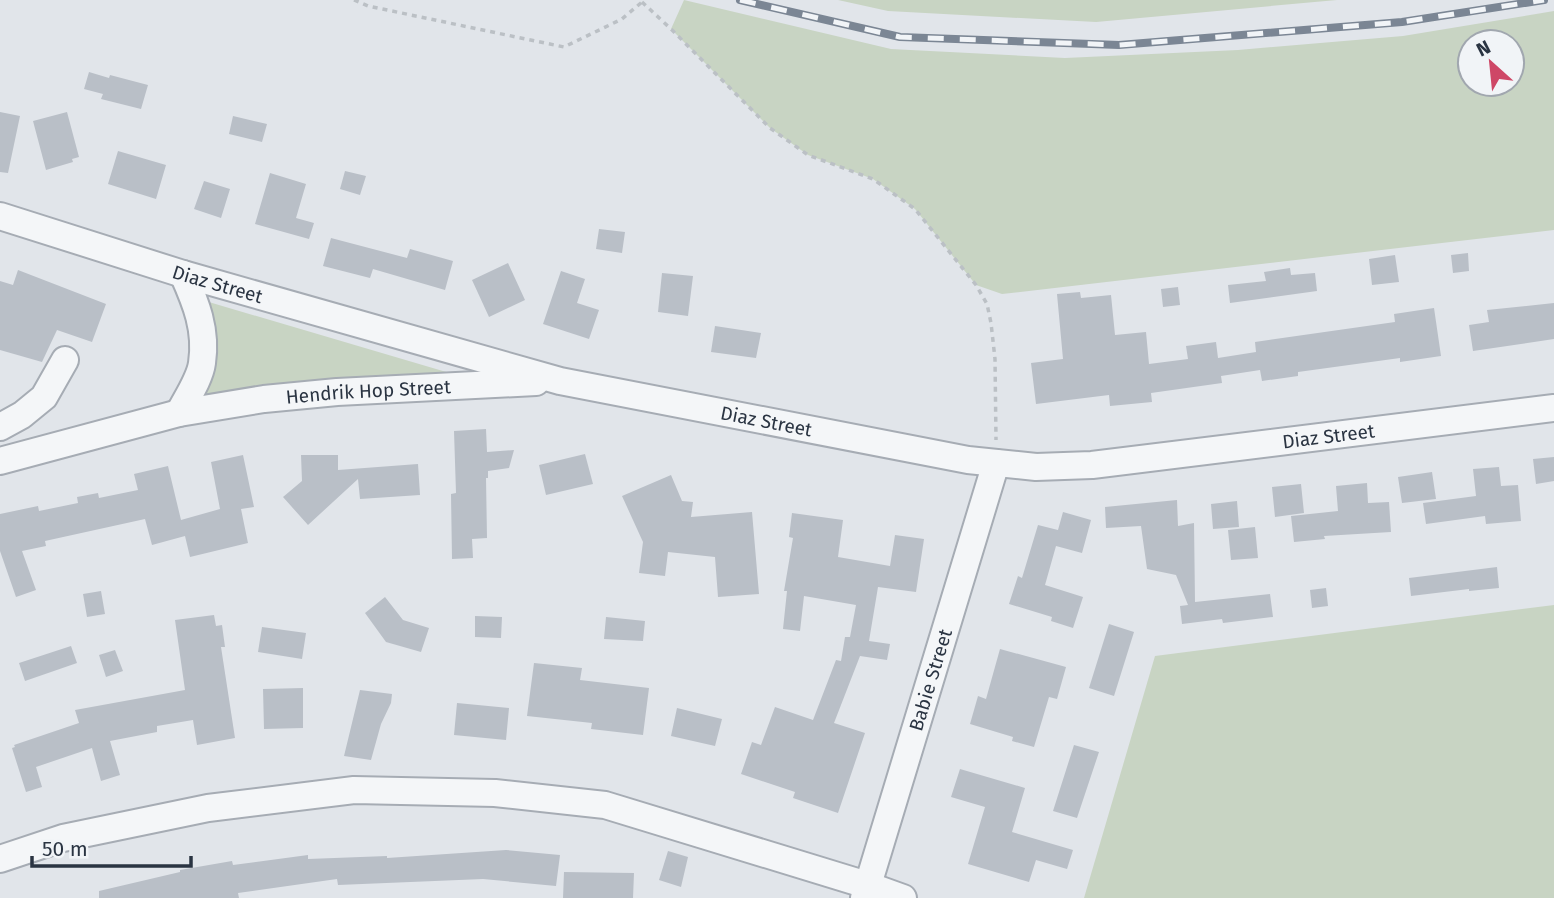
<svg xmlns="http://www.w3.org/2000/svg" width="1554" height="898" viewBox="0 0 1554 898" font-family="'Fira Sans',sans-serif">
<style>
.green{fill:#c8d4c3;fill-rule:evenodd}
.building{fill:#b9bfc7}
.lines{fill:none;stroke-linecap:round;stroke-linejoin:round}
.minor-casing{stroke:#a6acb4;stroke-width:30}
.path{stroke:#bbc0c5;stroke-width:3.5;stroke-dasharray:5 5;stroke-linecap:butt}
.minor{stroke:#f4f6f8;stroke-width:26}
.rail-casing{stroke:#7b8694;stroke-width:8}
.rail{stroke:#f1f4f7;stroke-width:5;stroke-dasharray:16;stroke-linecap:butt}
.labels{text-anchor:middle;stroke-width:5;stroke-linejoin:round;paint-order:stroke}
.street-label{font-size:19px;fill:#2a3442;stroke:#f1f4f7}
</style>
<rect width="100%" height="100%" fill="#e1e5ea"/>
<!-- green -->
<path class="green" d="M684,0L891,49L1065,58L1238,50L1403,36L1554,11V230L1002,294L976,285L915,209L873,179L808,155L770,128L671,29ZM1470,42H1512V84H1470Z
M838,0H1337L1096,22L888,11Z
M202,300L453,374L260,388L199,396Z
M1554,605V898H1084L1155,656Z"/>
<!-- building -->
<path class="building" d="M89,72L109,78L110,75L148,85L141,109L101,99L103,94L84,89Z
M0,112L20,116L8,173L0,172Z
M67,112L79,157L72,159L73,162L46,170L33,121Z
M233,116L267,124L262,142L229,134Z
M118,151L166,165L156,199L108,184Z
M345,171L366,176L360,195L340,189Z
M270,173L306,184L296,218L314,223L309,239L255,224Z
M204,181L230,189L221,218L194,209Z
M599,229L625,232L622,253L596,249Z
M331,238L407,258L410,249L453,261L445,290L373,269L370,278L323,266Z
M1468,253L1469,271L1453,273L1451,255Z
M1395,255L1399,282L1372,285L1369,259Z
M508,263L525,300L489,317L472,280Z
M1290,268L1291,275L1315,273L1317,291L1230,303L1228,285L1266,281L1264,272Z
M18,270L106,304L92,342L57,330L42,362L0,350V281L13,285Z
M561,271L585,279L577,303L599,310L589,339L543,324Z
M662,273L693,276L688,316L658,312Z
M1178,287L1180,305L1163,307L1161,289Z
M1080,292L1081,298L1111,295L1115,335L1146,332L1149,364L1188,359L1186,346L1216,342L1218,358L1256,352L1255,342L1395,322L1394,314L1434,308L1441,356L1400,362V358L1298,372V376L1262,381L1260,370L1221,376L1222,383L1151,393L1152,402L1110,406L1109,395L1036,404L1031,363L1063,359L1057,294Z
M1554,303V339L1473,351L1469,325L1489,322L1487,310Z
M715,326L761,333L756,358L711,352Z
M486,429L487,452L514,450L509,468L488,471V478H486L487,538L472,539L473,558L452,559L451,494L456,493L454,431Z
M585,454L593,484L546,495L539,465Z
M243,455L254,507L241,509L248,543L190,557L185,536L152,545L145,519L45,541L46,546L22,551L36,590L16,597L0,551V514L38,506L39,511L78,503L77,497L98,493L99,498L138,490L134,474L168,466L181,520L220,509L211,462Z
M301,455H338V470L418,464L420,495L360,499L358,479L308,525L283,497L302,481Z
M1554,457V481L1536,484L1533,459Z
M1499,467L1501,486L1518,485L1521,521L1486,524L1485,516L1426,524L1423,503L1476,496L1473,469Z
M1432,472L1436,499L1402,503L1398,477Z
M671,475L682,501L693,502L691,517L752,512L759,594L718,597L715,557L668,552L665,576L639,573L643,542L622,496Z
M1367,483L1368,503L1389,502L1391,532L1324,536L1325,539L1294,542L1291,516L1338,511L1336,486Z
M1301,484L1304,513L1275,517L1272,487Z
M1177,500L1178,526L1194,523L1195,602L1270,594L1273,617L1223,623L1222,619L1182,624L1180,606L1188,605L1176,575L1147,569L1141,526L1106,528L1105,507Z
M1237,501L1239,527L1213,529L1211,504Z
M1063,512L1091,520L1082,553L1056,546L1045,585L1083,597L1073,628L1051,621L1052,617L1009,604L1018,576L1022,578L1038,525L1058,530Z
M792,513L843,520L838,557L890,566L895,535L924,539L916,592L878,587L869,641L890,644L887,660L860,656L834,723L865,733L838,813L793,798L795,792L741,774L752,742L761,745L775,707L813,720L836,660L841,661L845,637H850L856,605L804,596L800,631L783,629L787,591H784L793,538L789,537Z
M1255,527L1258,558L1231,560L1228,530Z
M1497,567L1499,588L1469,591V589L1411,596L1409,578Z
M1326,588L1328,606L1312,608L1310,590Z
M101,591L105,614L87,617L83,594Z
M385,597L403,620L429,628L421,652L386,642L365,613Z
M214,615L216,626L222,625L225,647H221L235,738L197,745L193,720L157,726V732L110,741L120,775L101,781L92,748L36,767L42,787L26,792L12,748L15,747L14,745L79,723L75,710L185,690L175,620Z
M475,616L502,617L501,638L475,637Z
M606,617L645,621L643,641L604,639Z
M1109,624L1134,632L1114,696L1089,688Z
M262,627L306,633L302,659L258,652Z
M71,646L77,663L25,681L19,663Z
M1000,649L1066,667L1057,699L1049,697L1034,747L1012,741L1013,737L970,724L978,696L986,699Z
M115,650L123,671L106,677L99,655Z
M534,663L582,668L580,680L649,688L643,735L591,729L592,723L527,716Z
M303,688V728L264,729L263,689Z
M360,690L392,694L391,703L381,724L371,760L344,756Z
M457,703L509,708L506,740L454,735Z
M677,708L722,719L715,746L671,736Z
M1074,745L1099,752L1077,818L1053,811Z
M960,769L1025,788L1012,832L1073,850L1067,869L1036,860L1029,882L968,864L985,807L951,797Z
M506,850L560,855L556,886L483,879L338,885L337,879L238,893L239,898H99V891L180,872V870L232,861L233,865L308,855V859L387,856V858Z
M668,851L688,857L681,887L659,880Z
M564,872L634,873L633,898H563Z"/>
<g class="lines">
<defs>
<g id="minor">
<path id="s1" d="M0,216L183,274L560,381L968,460L1036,467L1092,465L1554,408"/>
<path d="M179,413C186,399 200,379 202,363C207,330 196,303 183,274"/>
<path d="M0,427L22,415L44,397L65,360"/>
<path id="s2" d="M0,461L179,413L264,399L337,392L536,382"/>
<path d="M0,859L63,838L208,808L354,790L495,793L605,805L867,885L903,898"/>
<path id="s3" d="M864,898L996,463"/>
</g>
</defs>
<!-- minor casing -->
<use href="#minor" class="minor-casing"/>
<!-- path -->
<path class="path" d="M354,0L368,6L564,47L622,19L642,2
M642,2L671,29L770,128L808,155L873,179L915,209L976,285L987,304L991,323L995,359L996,440"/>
<!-- minor -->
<use href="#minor" class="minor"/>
<defs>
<path id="rail" d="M740,0L900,37L1119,45L1402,22L1544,0"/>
</defs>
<!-- rail casing -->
<use href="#rail" class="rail-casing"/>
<!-- rail -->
<use href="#rail" class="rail"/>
</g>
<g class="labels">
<!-- street labels -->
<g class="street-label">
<text dy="7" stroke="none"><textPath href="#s1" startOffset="228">Diaz Street</textPath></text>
<text dy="7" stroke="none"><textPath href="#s2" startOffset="376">Hendrik Hop Street</textPath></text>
<text dy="7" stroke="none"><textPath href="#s1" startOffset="794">Diaz Street</textPath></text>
<text dy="7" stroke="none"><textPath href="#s1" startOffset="1362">Diaz Street</textPath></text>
<text dy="7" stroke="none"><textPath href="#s3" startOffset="228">Babie Street</textPath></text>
</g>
</g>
<!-- north arrow -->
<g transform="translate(1491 63) rotate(333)"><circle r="33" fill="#f1f4f7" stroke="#a1a7af" stroke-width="2"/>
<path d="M0-5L12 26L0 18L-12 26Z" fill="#ce4766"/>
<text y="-10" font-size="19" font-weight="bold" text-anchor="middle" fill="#2a3442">N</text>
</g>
<!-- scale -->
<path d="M32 856v10h159v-10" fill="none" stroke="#2a3442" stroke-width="3.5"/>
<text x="42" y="856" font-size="21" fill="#2a3442" stroke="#f1f4f7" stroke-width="5" paint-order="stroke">50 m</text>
</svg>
